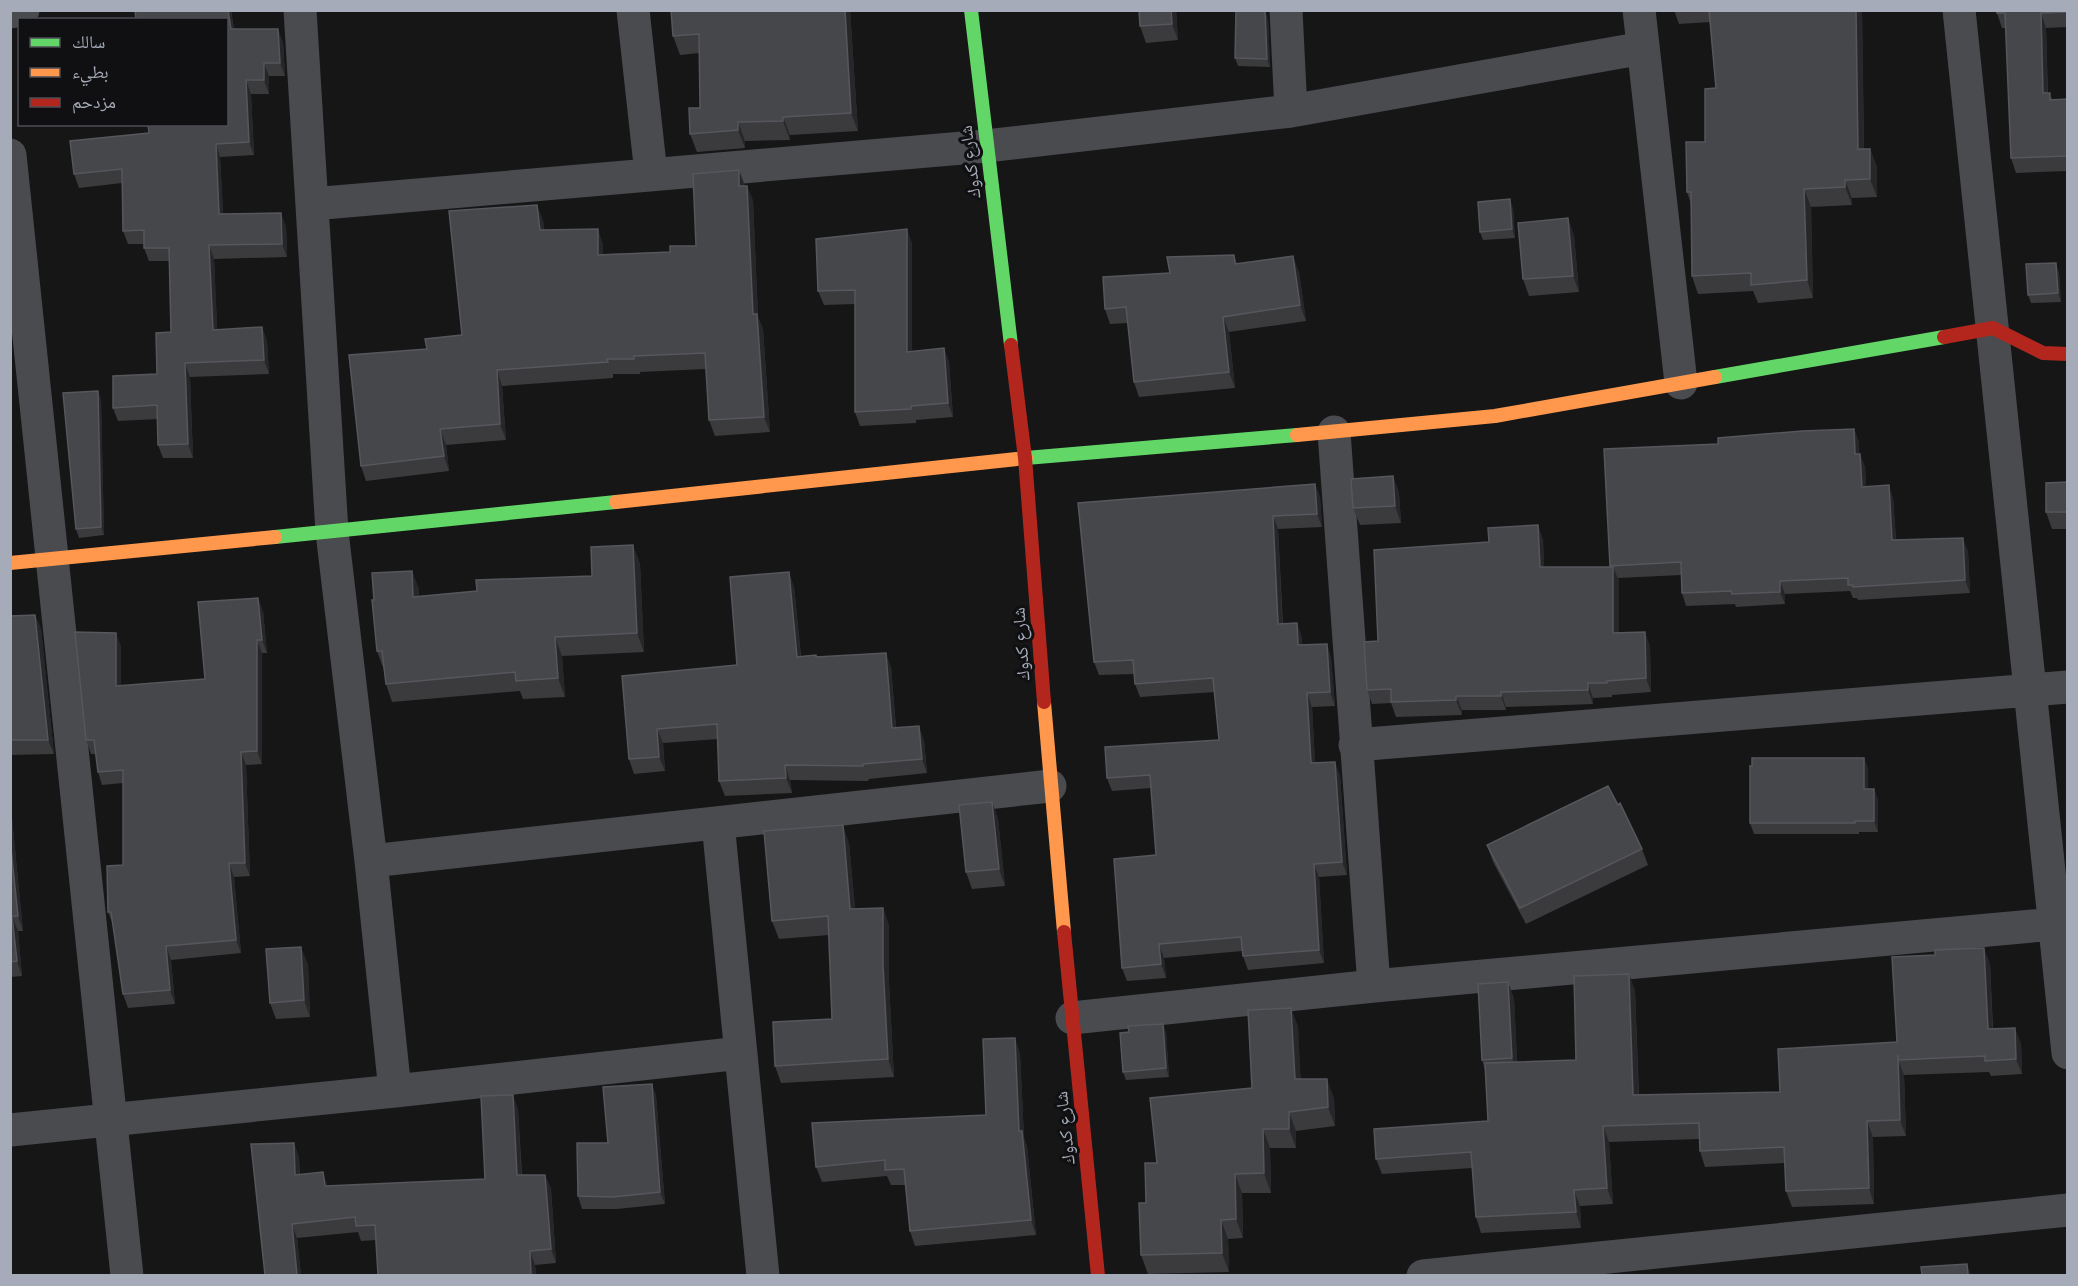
<svg xmlns="http://www.w3.org/2000/svg" width="2078" height="1286" viewBox="0 0 2078 1286" font-family="Arial,'Noto Naskh Arabic',sans-serif">
<style>
.lines{fill:none;stroke-linecap:round;stroke-linejoin:round}
.street{stroke:#494b4f;stroke-width:33}
.fast{stroke:#63d668;stroke-width:14}
.slow{stroke:#ff974d;stroke-width:14}
.jam{stroke:#b3261e;stroke-width:14}
.wall{fill:#3b3b3e}
.shaded-wall{fill:#272729}
.building{fill:#46474b;stroke:#55575c;stroke-width:1.5}
.labels{text-anchor:middle;stroke-width:6;stroke-linejoin:round;paint-order:stroke}
.street-label{font-size:18px;fill:#a5abb8;stroke:#101012}
</style>
<rect width="100%" height="100%" fill="#161616"/>
<g class="lines">
<!-- street -->
<path class="street" d="M300,10L332,532L371,861L395,1091
M633,10L651,174
M1286,10L1291,111
M1639,10L1681,383
M1959,10L2068,1053
M10,12L23,10
M10,155L127,1276
M312,204L986,146L1291,111L1643,48
M1334,432L1374,986
M1355,745L2068,687
M718,823L763,1276
M371,861L1050,786
M1072,1018L1374,986L2054,924
M10,1130L395,1091L741,1053
M1423,1276L2068,1210"/>
<!-- fast -->
<path class="fast" d="M971,10L1011,345
M1715,377L1944,337
M1026,458L1297,435
M275,537L616,502"/>
<!-- slow -->
<path class="slow" d="M1297,435L1495,416L1715,377
M616,502L1026,458
M10,563L275,537
M1044,702L1064,932"/>
<!-- jam -->
<path class="jam" d="M1944,337L1993,328L2043,353L2068,354
M1011,345L1025,458L1044,702
M1064,932L1098,1276"/>
</g>
<!-- wall -->
<path class="wall" d="M135,10H231L234,29L283,42L285,76H269V94H251L254,155L220,157L223,214L286,226L287,257L214,259L217,330L262,327L267,341L269,374L190,377L193,458H163L158,445V419L118,421L113,408L157,374L171,332L169,261H149L144,248V244H128L123,231L122,183L79,188L74,174L149,133Z
M671,10H850L858,131L790,135V140L745,141V148L697,152L690,134L700,108L699,53L680,55L673,36Z
M1139,10H1176L1178,40L1146,43L1140,26Z
M1674,10H1862L1864,149H1870L1877,167V197L1852,198V205L1811,207L1813,298L1758,303L1753,291L1698,294L1692,276L1691,204L1687,192L1705,142L1716,88L1710,22L1679,24Z
M2067,10V27L2046,28L2048,93L2053,100L2067,99V171L2016,173L2011,158L2006,28H2002L1997,13Z
M1268,18L1270,67L1238,66L1235,58Z
M745,186H747L753,201L758,317L763,329L770,432L715,436L709,420L706,369L640,372V374H613V378L502,386L506,440L446,445L449,471L366,481L361,466L427,349L462,335L543,220L544,230L603,244V254L670,252L696,246Z
M1513,208L1515,238L1483,240L1480,232Z
M1574,235L1579,292L1529,296L1523,279Z
M912,243V351L944,348L949,362L953,417L916,420V423L860,426L855,412V304L824,305L818,291Z
M1234,255L1237,264L1299,272L1306,321L1229,332L1235,388L1139,397L1134,382L1128,323L1110,324L1105,309L1170,273Z
M2059,272L2061,302L2031,303L2028,295Z
M101,399L104,535L79,538L76,529Z
M1854,429L1859,442V454L1865,467L1866,487L1893,498L1896,539L1968,551L1970,593L1858,600L1857,598H1853L1850,591L1785,594V604L1736,607L1735,604L1686,606L1682,593L1681,575L1618,578L1619,581V633L1645,632L1650,647L1651,692L1612,695V697L1593,698V704L1506,707V710H1462V715L1396,717L1391,703L1372,704L1367,690L1378,641L1489,542L1538,525L1543,540L1544,567H1610V566L1718,444Z
M1393,476L1399,493L1401,523L1360,525L1353,508Z
M2067,482V529H2052L2046,512Z
M1315,484L1320,497L1322,527L1278,529L1283,624L1302,637V645L1327,644L1331,658L1335,706L1312,707L1315,763L1340,775L1347,875L1319,877L1324,963L1248,970L1243,956L1242,951L1164,958L1166,978L1127,981L1122,968L1156,855L1151,788L1112,791L1107,778L1219,740L1215,692L1140,697L1135,684L1134,674L1099,675L1094,662L1078,503Z
M633,545L640,564L644,652L562,656L565,697L523,699L520,691L392,702L386,684L384,670L377,651L374,600L412,571L419,590V596L477,591L592,576Z
M794,586L801,656L816,655V657L891,667L896,727L924,740L927,773L869,779L868,781L790,780L792,793L725,796L719,781L718,739L663,743L665,771L634,774L629,759L622,676L737,665Z
M263,611L267,653H262V764L246,765L250,876L234,877L241,953L171,960L175,1004L128,1008L123,994L113,925L108,912L123,865V783L102,785L98,772L96,754H91L86,740L121,646V686L205,679Z
M35,615L41,629L54,754L10,755V616Z
M1864,758L1868,769V789H1874L1878,800V832H1859V834H1754L1750,823Z
M10,798L23,931H18L22,976L10,977Z
M992,802L998,819L1005,886L972,889L966,872Z
M1618,805L1642,849L1648,865L1526,924L1493,862L1487,845Z
M849,843L855,909L883,908L889,926V983L894,1077L781,1083L775,1066L832,1019L829,935L779,939L772,921Z
M1990,963L1993,1028L2021,1043L2022,1074L1991,1076L1989,1072L1904,1075L1906,1136L1873,1137L1874,1204L1792,1207L1786,1191L1785,1163L1705,1167L1700,1151L1699,1139L1609,1142L1613,1204L1580,1206L1581,1228L1481,1233L1476,1217L1472,1168L1382,1174L1376,1159L1488,1121L1485,1070L1482,1060L1508,982L1514,999L1517,1062L1576,1060L1635,990L1639,1095L1780,1092L1897,1042Z
M308,964L310,1017L276,1019L270,1003Z
M1291,1008L1298,1027L1300,1079L1334,1098L1335,1126L1296,1131V1148H1270L1271,1193H1242L1243,1238L1228,1239L1229,1272L1148,1274L1141,1255L1146,1203L1157,1163L1252,1088Z
M1163,1024L1166,1033L1169,1077L1126,1080L1123,1072L1129,1032Z
M1015,1038L1020,1054L1024,1138L1027,1146L1036,1235L915,1246L910,1231L905,1185H891L887,1176L822,1182L816,1167L986,1115Z
M652,1084L656,1096L665,1204L617,1209H582L578,1196L608,1143Z
M518,1109L522,1175H545L551,1189L556,1263L535,1265L536,1275H378L376,1240L361,1241L358,1232L297,1238L301,1275H265L294,1143L299,1158L300,1175L328,1186L485,1179Z"/>
<!-- shaded-wall -->
<path class="shaded-wall" d="M228,10H231L235,42L231,29Z
M845,10H850L858,131L851,113Z
M1171,10H1176L1178,40L1172,24Z
M1265,10L1268,18L1270,67L1267,59Z
M1856,10H1862L1864,167L1858,149Z
M2041,13L2046,28L2048,108L2043,93Z
M278,29L283,42L285,76L280,63Z
M264,63L269,76V94L264,80Z
M246,80L251,94L254,155L249,142Z
M783,117L790,135V140L783,121Z
M738,122L745,141V148L738,130Z
M216,144L220,157L224,227L219,214Z
M1870,149L1877,167V197L1870,179Z
M739,170L745,186H739Z
M1845,180L1852,198V205L1845,187Z
M747,186L753,201L758,317L763,329L770,432L764,417L753,314Z
M1804,189L1811,207L1813,298L1807,280Z
M1510,199L1513,208L1515,238L1512,229Z
M537,205L543,220L546,246L540,230Z
M281,213L286,226L287,257L282,244Z
M1568,218L1574,235L1579,292L1573,276Z
M598,229L603,244V270L598,255Z
M907,229L912,243V366L907,352Z
M209,245L214,259L218,343L213,330Z
M1293,256L1299,272L1306,321L1300,305Z
M2056,263L2059,272L2061,302L2058,293Z
M1223,317L1229,332L1235,388L1229,372Z
M262,327L267,341L269,374L264,360Z
M944,348L949,362L953,417L948,403Z
M185,363L190,377L193,458L188,444Z
M497,370L502,386L506,440L500,424Z
M98,391L101,399L104,535L101,527Z
M440,429L446,445L449,471L444,456Z
M1854,429L1859,442L1860,467L1855,454Z
M1860,454L1865,467L1867,500L1862,487Z
M1393,476L1399,493L1401,523L1395,506Z
M1315,484L1320,497L1322,527L1317,514Z
M1889,485L1893,498L1897,553L1892,540Z
M1273,516L1278,529L1283,638L1278,624Z
M1538,525L1543,540L1545,581L1540,567Z
M1963,538L1968,551L1970,593L1965,580Z
M633,545L640,564L644,652L637,633Z
M1613,567L1619,581V648L1613,633Z
M412,571L419,590L420,615L413,597Z
M789,572L794,586L802,671L797,657Z
M1780,581L1785,594V604L1780,592Z
M258,598L263,611L267,653L262,640Z
M35,615L41,629L54,754L48,740Z
M1297,623L1302,637L1303,659L1298,645Z
M1645,632L1650,647L1651,692L1646,678Z
M116,633L121,646V699L116,686Z
M555,637L562,656L565,697L558,678Z
M257,640L262,653V764L257,751Z
M1327,644L1331,658L1335,706L1330,692Z
M886,653L891,667L897,742L892,728Z
M1588,683L1593,698V704L1588,690Z
M1501,692L1506,707V710L1501,696Z
M1307,693L1312,707L1316,777L1311,763Z
M1456,696L1462,710V715L1456,700Z
M919,726L924,740L927,773L922,759Z
M657,729L663,743L665,771L659,757Z
M241,752L246,765L250,876L245,863Z
M1864,758L1868,769V800L1864,789Z
M1335,762L1340,775L1347,875L1342,862Z
M785,765L790,780L792,793L786,778Z
M1874,789L1878,800V832L1874,821Z
M10,798L23,931L18,916L10,839Z
M992,802L998,819L1005,886L999,869Z
M843,825L849,843L857,927L850,909Z
M229,863L234,877L241,953L236,940Z
M1314,864L1319,877L1324,963L1319,950Z
M883,908L889,926V983L894,1077L888,1059L883,965Z
M12,916L18,931L22,976L17,961Z
M1159,944L1164,958L1166,978L1161,964Z
M166,946L171,960L175,1004L170,990Z
M301,947L308,964L310,1017L304,1000Z
M1984,948L1990,963L1993,1044L1988,1029Z
M1629,974L1635,990L1639,1111L1633,1095Z
M1508,982L1514,999L1518,1075L1512,1058Z
M1291,1008L1298,1027L1302,1098L1295,1079Z
M1163,1024L1166,1033L1169,1077L1166,1068Z
M2015,1028L2021,1043L2022,1074L2016,1059Z
M1015,1038L1020,1054L1024,1138L1027,1146L1036,1235L1031,1220L1019,1131Z
M1898,1060L1904,1075L1906,1136L1900,1120Z
M1327,1079L1334,1098L1335,1126L1328,1107Z
M652,1084L656,1096L665,1204L660,1192Z
M513,1095L518,1109L522,1190L517,1175Z
M1289,1112L1296,1131V1148L1289,1129Z
M1867,1121L1873,1137L1874,1204L1869,1188Z
M1603,1126L1609,1142L1613,1204L1607,1188Z
M1263,1129L1270,1148L1271,1193L1264,1173Z
M294,1143L299,1158L300,1190L295,1175Z
M10,1157L12,1161V1238L10,1234Z
M323,1172L328,1187L325,1186Z
M1235,1174L1242,1193L1243,1238L1236,1219Z
M545,1175L551,1189L556,1263L551,1249Z
M1574,1190L1580,1206L1581,1228L1576,1212Z
M1221,1220L1228,1239L1229,1272L1222,1253Z
M292,1224L297,1238L301,1275H297Z
M530,1251L535,1265L536,1275H531Z
M1967,1264L1971,1275H1968Z"/>
<!-- building -->
<path class="building" d="M135,10H228L231,29H278L280,63H264V80H246L249,142L216,144L219,214L281,213L282,244L209,245L213,330L262,327L264,360L185,363L188,444L158,445L157,405L113,408V376L157,374L156,333L171,332L169,248H144V230L123,231L122,169L74,174L70,141L149,133L148,124H226V20H136Z
M671,10H845L851,113L783,117V121L738,122V130L690,134L689,108H700L699,34L673,36Z
M1139,10H1171L1172,24L1140,26Z
M1236,10H1265L1267,59L1235,58Z
M1709,10H1856L1858,149H1870V179L1845,180V187L1804,189L1807,280L1751,285V273L1692,276L1691,192H1687L1686,142H1705V89L1716,88Z
M1997,10H2067V12L2041,13L2043,93H2050V100L2067,99V156L2011,158L2005,13H1997Z
M739,170V186H747L753,314H757L764,417L709,420L705,353L634,356V359H607L608,362L497,370L500,424L440,429L444,456L361,466L349,355L427,349L425,339L462,335L449,211L537,205L540,230L598,229V255L670,252V246H696L693,174Z
M1510,199L1512,229L1480,232L1478,202Z
M1568,218L1573,276L1523,279L1518,223Z
M907,229V352L944,348L948,403L911,406V409L855,412V290L818,291L816,239Z
M1234,255L1235,264L1293,256L1300,305L1223,317L1229,372L1134,382L1126,307L1105,309L1103,277L1170,273L1167,257Z
M2056,263L2058,293L2028,295L2026,264Z
M98,391L101,527L76,529L63,393Z
M1854,429L1855,454H1860L1862,487L1889,485L1892,540L1963,538L1965,580L1853,587V585H1848V578L1780,581V592L1732,594L1731,591L1682,593L1681,562L1610,566L1604,449L1718,444V438L1802,431Z
M1393,476L1395,506L1353,508L1351,479Z
M2067,482V512H2046V483Z
M1315,484L1317,514L1273,516L1278,624L1297,623L1298,645L1327,644L1330,692L1307,693L1311,763L1335,762L1342,862L1314,864L1319,950L1243,956L1241,937L1159,944L1161,964L1122,968L1114,859L1156,855L1150,775L1107,778L1105,747L1219,740L1213,678L1135,684L1133,660L1094,662L1078,503Z
M1538,525L1540,567H1613V633L1645,632L1646,678L1607,681V683H1588V690L1501,692V696H1456V700L1391,702V689L1367,690L1364,642L1378,641L1374,550L1489,542L1488,528Z
M633,545L637,633L555,637L558,678L516,681L515,672L386,684L382,651H377L372,600H374L372,573L412,571L413,597L477,591L476,580L592,576L591,547Z
M789,572L797,657L816,655V657L886,653L892,728L919,726L922,759L863,764V766L785,765L786,778L719,781L717,724L657,729L659,757L629,759L622,676L737,665L730,577Z
M258,598L262,640H257V751L241,752L245,863H229L236,940L166,946L170,990L123,994L111,912H108L107,866L123,865V770L98,772L94,740H86L75,632L116,633V686L205,679L198,602Z
M35,615L48,740H10V616Z
M1752,758H1864V789H1874V821H1855V823H1750V766H1752Z
M1608,786L1618,805L1620,803L1642,849L1520,908L1487,845Z
M992,802L999,869L966,872L959,805Z
M843,825L850,909L883,908V965L888,1059L775,1066L773,1022L832,1019L828,916L772,921L764,831Z
M10,839L18,916H12L17,961L10,962Z
M301,947L304,1000L270,1003L266,949Z
M1984,948L1988,1029L2015,1028L2016,1059L1985,1061V1056L1898,1060V1055L1900,1120L1867,1121L1869,1188L1786,1191L1784,1147L1700,1151L1699,1123L1603,1126L1607,1188L1574,1190L1576,1212L1476,1217L1471,1152L1376,1159L1374,1129L1488,1121L1485,1063L1576,1060L1574,976L1629,974L1633,1095L1780,1092L1778,1049L1897,1042L1892,957L1935,955V950Z
M1508,982L1512,1058L1482,1060L1478,984Z
M1291,1008L1295,1079H1327L1328,1107L1289,1112V1129H1263L1264,1173L1235,1174L1236,1219L1221,1220L1222,1253L1141,1255L1139,1203H1146L1145,1163H1157L1150,1098L1252,1088L1248,1010Z
M1163,1024L1166,1068L1123,1072L1120,1033L1129,1032L1128,1026Z
M1015,1038L1019,1131H1022L1031,1220L910,1231L904,1169L885,1170V1160L816,1167L812,1123L986,1115L983,1039Z
M652,1084L660,1192L613,1197L578,1196L577,1143H608L603,1087Z
M513,1095L517,1175H545L551,1249L530,1251L531,1275H378L375,1225L356,1226L355,1217L292,1224L297,1275H265L251,1144L294,1143L295,1175L323,1172L325,1186L485,1179L481,1096Z
M1967,1264L1968,1275H1922L1921,1267Z"/>
<g class="labels">
<!-- street labels -->
<g class="street-label">
<text transform="translate(970 162) rotate(-97)" y="6">شارع كدوك</text>
<text transform="translate(1021 644) rotate(-94)" y="6">شارع كدوك</text>
<text transform="translate(1065 1128) rotate(-96)" y="6">شارع كدوك</text>
</g>
</g>
<!-- border -->
<rect width="2078" height="1286" fill="none" stroke="#a5abb8" stroke-width="24"/>
<!-- legend -->
<rect x="18" y="18" width="210" height="108" fill="#101012" stroke="#4c4e54" stroke-width="1.5"/>
<rect x="30" y="38" width="30" height="9" fill="#63d668" stroke="#4c4e54" stroke-width="1.5"/>
<text x="72" y="48" font-size="18" fill="#a5abb8">سالك</text>
<rect x="30" y="68" width="30" height="9" fill="#ff974d" stroke="#4c4e54" stroke-width="1.5"/>
<text x="72" y="78" font-size="18" fill="#a5abb8">بطيء</text>
<rect x="30" y="98" width="30" height="9" fill="#b3261e" stroke="#4c4e54" stroke-width="1.5"/>
<text x="72" y="108" font-size="18" fill="#a5abb8">مزدحم</text>
</svg>
